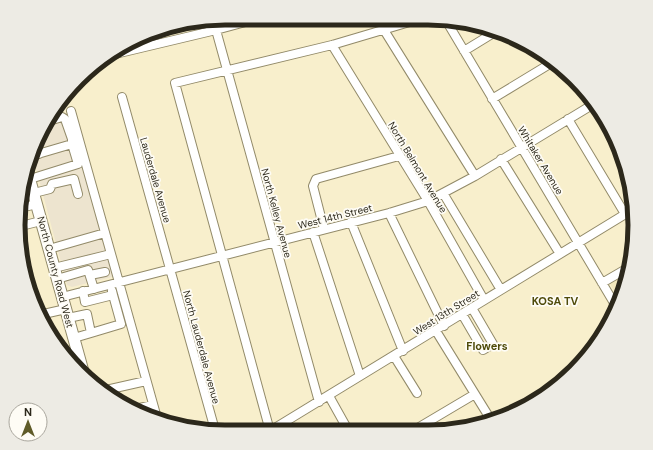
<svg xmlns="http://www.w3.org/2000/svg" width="653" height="450" viewBox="0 0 653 450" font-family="'DM Sans',sans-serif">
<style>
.commercial{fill:#ede4cf}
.built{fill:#f2e7bc}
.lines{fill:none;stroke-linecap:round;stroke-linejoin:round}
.minor-casing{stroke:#928a69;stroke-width:10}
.major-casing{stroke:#928a69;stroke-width:13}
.minor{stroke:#fff;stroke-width:8}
.major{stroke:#fff;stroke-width:11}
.labels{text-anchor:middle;stroke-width:3.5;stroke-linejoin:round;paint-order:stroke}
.street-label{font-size:10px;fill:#2c281b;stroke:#fefcf5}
.neighbourhood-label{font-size:11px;font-weight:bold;fill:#4f4b0a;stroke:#fefcf5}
.rim{fill:none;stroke:#2c281b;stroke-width:5}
</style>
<rect width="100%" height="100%" fill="#f8efcc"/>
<!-- commercial -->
<path class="commercial" d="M70,115L116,276L72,287L67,285L32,153L34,146L50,120Z
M22,191L27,215L20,218V198Z"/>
<!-- built -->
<path class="built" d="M625,275L620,300L610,284Z"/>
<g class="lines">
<defs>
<path id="minor" d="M447,22L617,308
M216,30L319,402
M384,30L475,176
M332,45L428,201L484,300
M464,51L495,32
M107,56L216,30L256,19
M122,97L215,430
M492,99L553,62
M71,111L157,418
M568,119L625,214
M49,121L62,117L65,119L72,139V144
M36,143L39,154
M501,159L560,254
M30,179L78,164L72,144L31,156
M34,193L50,189L52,184L74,179L78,194
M443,193L501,290
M20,208L37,204
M389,213L444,326
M351,222L403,351
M21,226L41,221
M324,229L313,186L316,179L399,156
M313,232L360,376
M49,249L105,233
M54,268L111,254
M90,275L105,272
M57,279L88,270L94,289
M602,283L626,269
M83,291L85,302L113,295L112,291
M62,297L389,213L428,201L475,176L592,105
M462,314L483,350L493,344L472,308
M39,315L66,309
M68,318L87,314L91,333L74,338
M436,331L491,420
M91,333L121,324L113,295
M394,356L417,393
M106,390L146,381
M329,396L348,430
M135,409L153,405
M416,429L475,394
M270,431L175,83L332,45L413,21
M270,431L632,210"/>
<path id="major" d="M27,170L84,375"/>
</defs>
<!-- minor casing -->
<use href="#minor" class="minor-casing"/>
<!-- major casing -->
<use href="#major" class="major-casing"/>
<!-- minor -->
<use href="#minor" class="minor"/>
<!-- major -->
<use href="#major" class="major"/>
</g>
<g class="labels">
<!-- street labels -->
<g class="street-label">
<text transform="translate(541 160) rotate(59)" y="4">Whitaker Avenue</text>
<text transform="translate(418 167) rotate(59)" y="4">North Belmont Avenue</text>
<text transform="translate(156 180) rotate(74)" y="4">Lauderdale Avenue</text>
<text transform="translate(277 213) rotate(75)" y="4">North Kelley Avenue</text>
<text transform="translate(335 216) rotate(-14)" y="4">West 14th Street</text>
<text transform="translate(56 272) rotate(75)" y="4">North County Road West</text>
<text transform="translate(446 312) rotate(-32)" y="4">West 13th Street</text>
<text transform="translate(202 347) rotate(75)" y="4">North Lauderdale Avenue</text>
</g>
<!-- neighbourhood labels -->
<g class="neighbourhood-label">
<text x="555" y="305">KOSA TV</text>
<text x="487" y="350">Flowers</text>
</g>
</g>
<!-- crop -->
<path d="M0 0H653V450H0ZM225 25H428A200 200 0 0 1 628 225V225A200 200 0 0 1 428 425H225A200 200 0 0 1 25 225V225A200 200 0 0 1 225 25Z" fill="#edebe4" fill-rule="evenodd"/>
<path class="rim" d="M225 25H428A200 200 0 0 1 628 225V225A200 200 0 0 1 428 425H225A200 200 0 0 1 25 225V225A200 200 0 0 1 225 25Z"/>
<!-- north arrow -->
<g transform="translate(28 422)"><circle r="19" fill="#fefcf5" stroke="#aaa79e"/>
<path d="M0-3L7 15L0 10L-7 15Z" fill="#5f5b28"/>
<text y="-6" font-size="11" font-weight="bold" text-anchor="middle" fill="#2c281b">N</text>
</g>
</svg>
